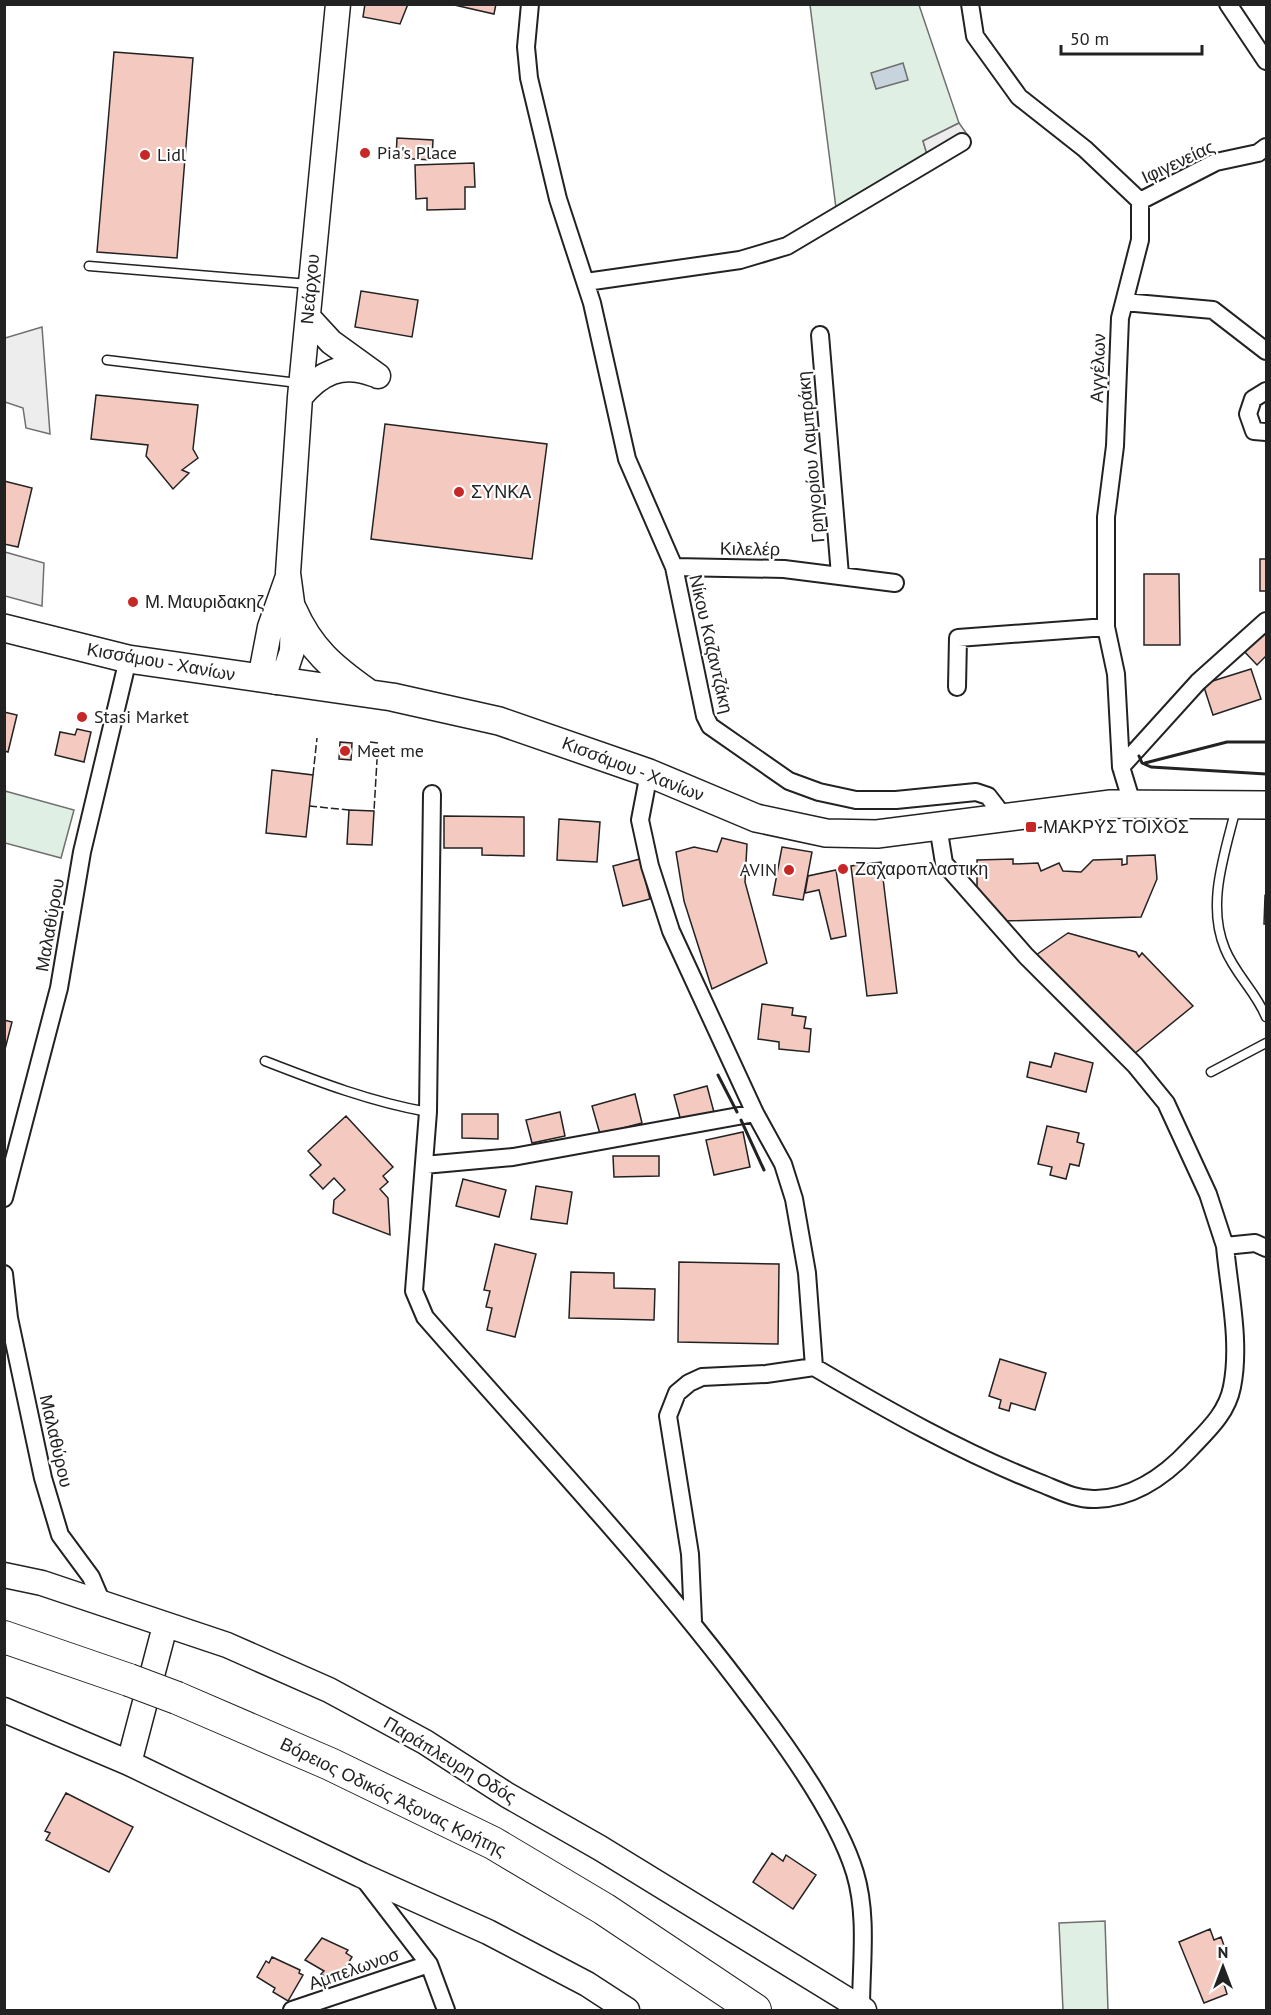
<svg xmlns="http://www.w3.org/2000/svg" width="1271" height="2015" viewBox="0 0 1271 2015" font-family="'PT Sans',sans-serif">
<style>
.green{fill:#e0efe3;stroke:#6f6f6f;stroke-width:1.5}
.parking{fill:#ededed;stroke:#6f6f6f;stroke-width:1.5}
.water{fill:#c7d3dd;stroke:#6f6f6f;stroke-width:1.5}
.building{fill:#f3c9c0;stroke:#222;stroke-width:1.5}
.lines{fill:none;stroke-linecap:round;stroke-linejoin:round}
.lane-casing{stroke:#222;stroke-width:11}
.street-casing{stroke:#222;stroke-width:20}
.secondary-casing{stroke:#222;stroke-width:27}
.primary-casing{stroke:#222;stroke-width:30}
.highway-casing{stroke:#222;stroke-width:34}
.lane{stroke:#fff;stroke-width:8}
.street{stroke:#fff;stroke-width:16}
.secondary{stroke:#fff;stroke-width:24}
.primary{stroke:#fff;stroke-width:27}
.highway{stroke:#fff;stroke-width:32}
.highway-bridge-casing{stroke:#222;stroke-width:34;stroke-linecap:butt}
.highway-bridge{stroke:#fff;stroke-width:32}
.fence{stroke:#222;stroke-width:1.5;stroke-dasharray:8 3;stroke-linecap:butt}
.wall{stroke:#222;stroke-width:3}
.poi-dot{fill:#c62828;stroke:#fff;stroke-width:2}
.labels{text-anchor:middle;stroke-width:4.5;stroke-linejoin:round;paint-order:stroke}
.poi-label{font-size:18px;fill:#222;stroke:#fff;text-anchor:start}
.street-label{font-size:18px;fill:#222;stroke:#fff}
</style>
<rect width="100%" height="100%" fill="#fff"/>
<!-- green -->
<path class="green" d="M810,5H919L959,123L923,141L929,161L837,216Z
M5,791L74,810L61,858L5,843Z
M1105,1921L1108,2010H1063L1059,1923Z"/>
<!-- parking -->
<path class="parking" d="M959,123L969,137L929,161L923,141Z
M42,327L50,434L26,428L23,408L5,402V338Z
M5,552L44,563L42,606L5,596Z"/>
<!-- water -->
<path class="water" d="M903,63L908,80L876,89L871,73Z"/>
<!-- building -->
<path class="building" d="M365,4H408L400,24L363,17Z
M450,4H496L494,14Z
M114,52L193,58L177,258L97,252Z
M397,138L433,140L432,160L396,158Z
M474,163L475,187H465V209L427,210V198L416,199L415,165Z
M361,291L418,300L412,337L355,327Z
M96,395L198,405L193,449L198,458L182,470L189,473L173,489L146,456L148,445L91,439Z
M385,424L547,444L532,559L371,539Z
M4,481L32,488L18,547L4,544Z
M1260,559H1266V591H1260Z
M1144,574H1179L1180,645H1144Z
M1266,625V656L1257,665L1241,648Z
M1251,669L1261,699L1213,715L1203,684Z
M4,712L17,715L8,752L4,751Z
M77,729L91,732L84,762L55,755L60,732L75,735Z
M340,742L352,743L351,760L339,759Z
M272,770L313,775L306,837L266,833Z
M349,810L374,811L372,845L347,844Z
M444,816L524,817V856L482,855V848H444Z
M559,819L600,822L597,862L557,860Z
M722,838L747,844L745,882L767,963L712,989L684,901L676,852L694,847L717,852Z
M782,847L812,852L803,900L773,895Z
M1155,855L1157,879L1141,917L1005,921L977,896V860L1013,859V864L1038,863L1041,871L1059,863L1063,871L1081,872L1093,860L1122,859V865L1127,864V856Z
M640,859L650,899L623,906L613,866Z
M881,862L897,993L867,996L851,866Z
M836,870L846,936L831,939L819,890L805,893L808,876Z
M1265,896L1266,897V924H1264Z
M1068,933L1136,952L1139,957L1142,953L1193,1006L1134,1054L1036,955Z
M762,1004L793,1008L792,1015L806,1017L804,1028L811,1029L809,1052L779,1049V1042L758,1039Z
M4,1020L12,1022L4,1053Z
M1055,1053L1093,1063L1086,1092L1027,1077L1030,1062L1051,1067Z
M707,1086L715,1116L682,1125L674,1095Z
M635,1094L642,1123L600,1134L592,1106Z
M560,1112L565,1136L532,1143L526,1120Z
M462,1114H498V1139L462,1138Z
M346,1116L393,1167L383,1176L388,1182L380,1189L388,1198L390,1235L333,1213L334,1200L345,1190L334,1178L323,1189L310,1175L321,1165L308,1151Z
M1047,1126L1079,1133L1077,1142L1084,1144L1079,1166L1070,1164L1066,1179L1050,1175L1052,1167L1038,1164Z
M743,1132L750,1167L714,1175L706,1140Z
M613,1156H659V1176L614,1177Z
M463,1179L506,1190L499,1217L456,1206Z
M536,1186L572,1192L567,1224L531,1219Z
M495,1244L536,1254L515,1337L487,1330L492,1308L486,1307L490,1291L484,1290Z
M679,1262L779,1264L778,1344L678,1342Z
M571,1272L614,1273V1288L655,1289L654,1320L569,1318Z
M1000,1359L1046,1373L1035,1410L1011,1403L1009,1411L999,1408L1001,1400L989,1396Z
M66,1793L133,1827L109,1872L46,1840L50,1833L45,1831Z
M772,1853L783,1861L786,1855L816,1875L793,1909L753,1882Z
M1210,1929L1214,1940L1221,1937L1227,1954L1221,1956L1231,1981L1224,1984L1227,1994L1204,2003L1179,1942Z
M322,1938L348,1950L346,1953L352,1957L336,1983L321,1974L324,1971L305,1960Z
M272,1957L300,1970L299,1973L303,1975L288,2001L273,1992L275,1988L257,1977L266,1961L269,1963Z"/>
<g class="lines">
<defs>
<path id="lane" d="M89,266L309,284
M107,360L298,383
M1236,808C1225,853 1206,904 1225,949C1235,974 1256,992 1266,1017
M265,1061C319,1082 371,1102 428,1112
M1211,1072L1266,1043"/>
<path id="street" d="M530,4L526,47L529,78L558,199L592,303L627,459L674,567L705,716L710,726L789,781L819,792L856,800H896L976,792L988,796L1005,818
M970,4L975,36L1019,97L1085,149L1140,201V240L1120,318L1115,446L1106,517V627L1116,674L1121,767L1132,803
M1228,4L1266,61
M1140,201L1216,162L1258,153L1266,147
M586,282L740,260L787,246L962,142
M1124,302L1213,310L1266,351
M820,335L840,575
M1266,391L1253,399L1248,414L1254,431L1266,432
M674,567L784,569L895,583
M957,687L958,638L1106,627
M1121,767L1198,682L1266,621
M649,773L640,820L650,866L671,931L755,1113L783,1164L794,1199L807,1273L814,1367L766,1374L702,1377L689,1383L677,1393L668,1416L690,1554L693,1621
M432,794L428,1112L414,1291L425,1317C535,1443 651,1565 751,1699C787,1746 838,1817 855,1873C868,1916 861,1964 861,2008
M938,826L944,863L1026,956L1135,1065L1166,1103L1208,1194L1225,1246
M424,1165L513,1157L755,1113
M4,1198L59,988L82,852L128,659
M4,1274L9,1318L43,1478L60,1535L91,1577L103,1605
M814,1367C887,1410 961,1452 1040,1483C1058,1490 1076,1500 1096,1499C1133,1498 1165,1476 1190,1449C1208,1430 1227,1413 1232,1387C1241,1342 1229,1291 1225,1246L1255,1243L1266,1248
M363,1878L429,1964L446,2010
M292,2010L429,1964"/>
<path id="secondary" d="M308,317L331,342L378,376
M300,397C320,373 342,362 373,374
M260,679L270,627L287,579
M276,682L287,666L292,651L293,610L288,573L300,397L338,4
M4,1575L42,1583L227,1645L329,1690L425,1742L507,1795L600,1848L864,2010
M4,1710L129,1763L361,1875L488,1932L587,1984L627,2010
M129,1763L165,1626"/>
<path id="primary" d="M293,610C310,649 333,668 367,692
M4,628L128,659L392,697L499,721L649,773L756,818L826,833L877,834L1111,804L1266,805"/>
<path id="highway" d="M4,1637L129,1680
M177,1698L330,1764L493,1843L604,1909L755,2010"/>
</defs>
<!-- lane casing -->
<use href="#lane" class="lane-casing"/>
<!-- street casing -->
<use href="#street" class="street-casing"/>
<!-- secondary casing -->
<use href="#secondary" class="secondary-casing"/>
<!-- primary casing -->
<use href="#primary" class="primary-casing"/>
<!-- highway casing -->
<use href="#highway" class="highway-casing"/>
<!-- lane -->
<use href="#lane" class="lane"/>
<!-- street -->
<use href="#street" class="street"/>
<!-- secondary -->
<use href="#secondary" class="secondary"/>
<!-- primary -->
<use href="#primary" class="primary"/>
<!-- highway -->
<use href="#highway" class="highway"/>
<defs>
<path id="highway-bridge" d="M129,1680L177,1698"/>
</defs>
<!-- highway-bridge casing -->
<use href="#highway-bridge" class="highway-bridge-casing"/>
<!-- highway-bridge -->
<use href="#highway-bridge" class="highway-bridge"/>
<!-- fence -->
<path class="fence" d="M370,742L378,743L374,811
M313,775L317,738
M309,806L349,810"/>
<!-- wall -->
<path class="wall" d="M1139,756L1142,763L1151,767L1266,774
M1145,763L1227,742H1266
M718,1075L737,1112
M741,1120L764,1170"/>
</g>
<!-- markers -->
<g class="poi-dot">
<circle cx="365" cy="153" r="6"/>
<circle cx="145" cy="155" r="6"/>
<circle cx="459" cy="492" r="6"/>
<circle cx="133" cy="602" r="6"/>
<circle cx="82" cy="717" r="6"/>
<circle cx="345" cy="751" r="6"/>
<rect x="1025" y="821" width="12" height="12" rx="3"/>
<circle cx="843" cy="869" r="6"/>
<circle cx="789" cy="870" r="6"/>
</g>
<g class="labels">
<!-- poi labels -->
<g class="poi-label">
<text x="377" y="159">Pia's Place</text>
<text x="157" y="161">Lidl</text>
<text x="471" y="498">ΣΥΝΚΑ</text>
<text x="145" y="608">Μ. Μαυριδακηζ</text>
<text x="94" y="723">Stasi Market</text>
<text x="357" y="757">Meet me</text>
<text x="1043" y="833">ΜΑΚΡΥΣ ΤΟΙΧΟΣ</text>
<text x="855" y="875">Ζαχαροπλαστικη</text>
<text x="777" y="876" text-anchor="end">AVIN</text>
</g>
<!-- street labels -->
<g class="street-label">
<text transform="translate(1178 162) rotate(-25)" y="6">Ιφιγενείας</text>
<text transform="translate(310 289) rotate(-85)" y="6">Νεάρχου</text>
<text transform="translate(1098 368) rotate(-88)" y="6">Αγγέλων</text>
<text transform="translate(811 457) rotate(-95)" y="6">Γρηγορίου Λαμπράκη</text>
<text transform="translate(750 549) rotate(1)" y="6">Κιλελέρ</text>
<text transform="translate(711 644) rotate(77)" y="6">Νίκου Καζαντζάκη</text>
<text transform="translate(161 662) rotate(10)" y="6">Κισσάμου - Χανίων</text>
<text transform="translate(633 769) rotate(21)" y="6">Κισσάμου - Χανίων</text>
<text transform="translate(50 925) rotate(-80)" y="6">Μαλαθύρου</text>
<text transform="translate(56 1441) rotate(77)" y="6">Μαλαθύρου</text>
<text transform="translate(450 1760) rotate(31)" y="6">Παράπλευρη Οδός</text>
<text transform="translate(393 1797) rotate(26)" y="6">Βόρειος Οδικός Άξονας Κρήτης</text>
<text transform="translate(354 1969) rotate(-19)" y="6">Αμπελωνοσ</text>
</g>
</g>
<!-- border -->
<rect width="1271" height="2015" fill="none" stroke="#222222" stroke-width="12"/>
<!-- north arrow -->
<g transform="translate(1223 1967)" stroke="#ffffff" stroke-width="4.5" paint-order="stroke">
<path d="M0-4.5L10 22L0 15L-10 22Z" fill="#222222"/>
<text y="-9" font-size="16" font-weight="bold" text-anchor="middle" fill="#222222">N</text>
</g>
<!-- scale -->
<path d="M1061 45v9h141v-9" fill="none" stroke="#222222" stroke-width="3"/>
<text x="1070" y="45" font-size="18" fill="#222222" stroke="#ffffff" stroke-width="4.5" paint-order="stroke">50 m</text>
</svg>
